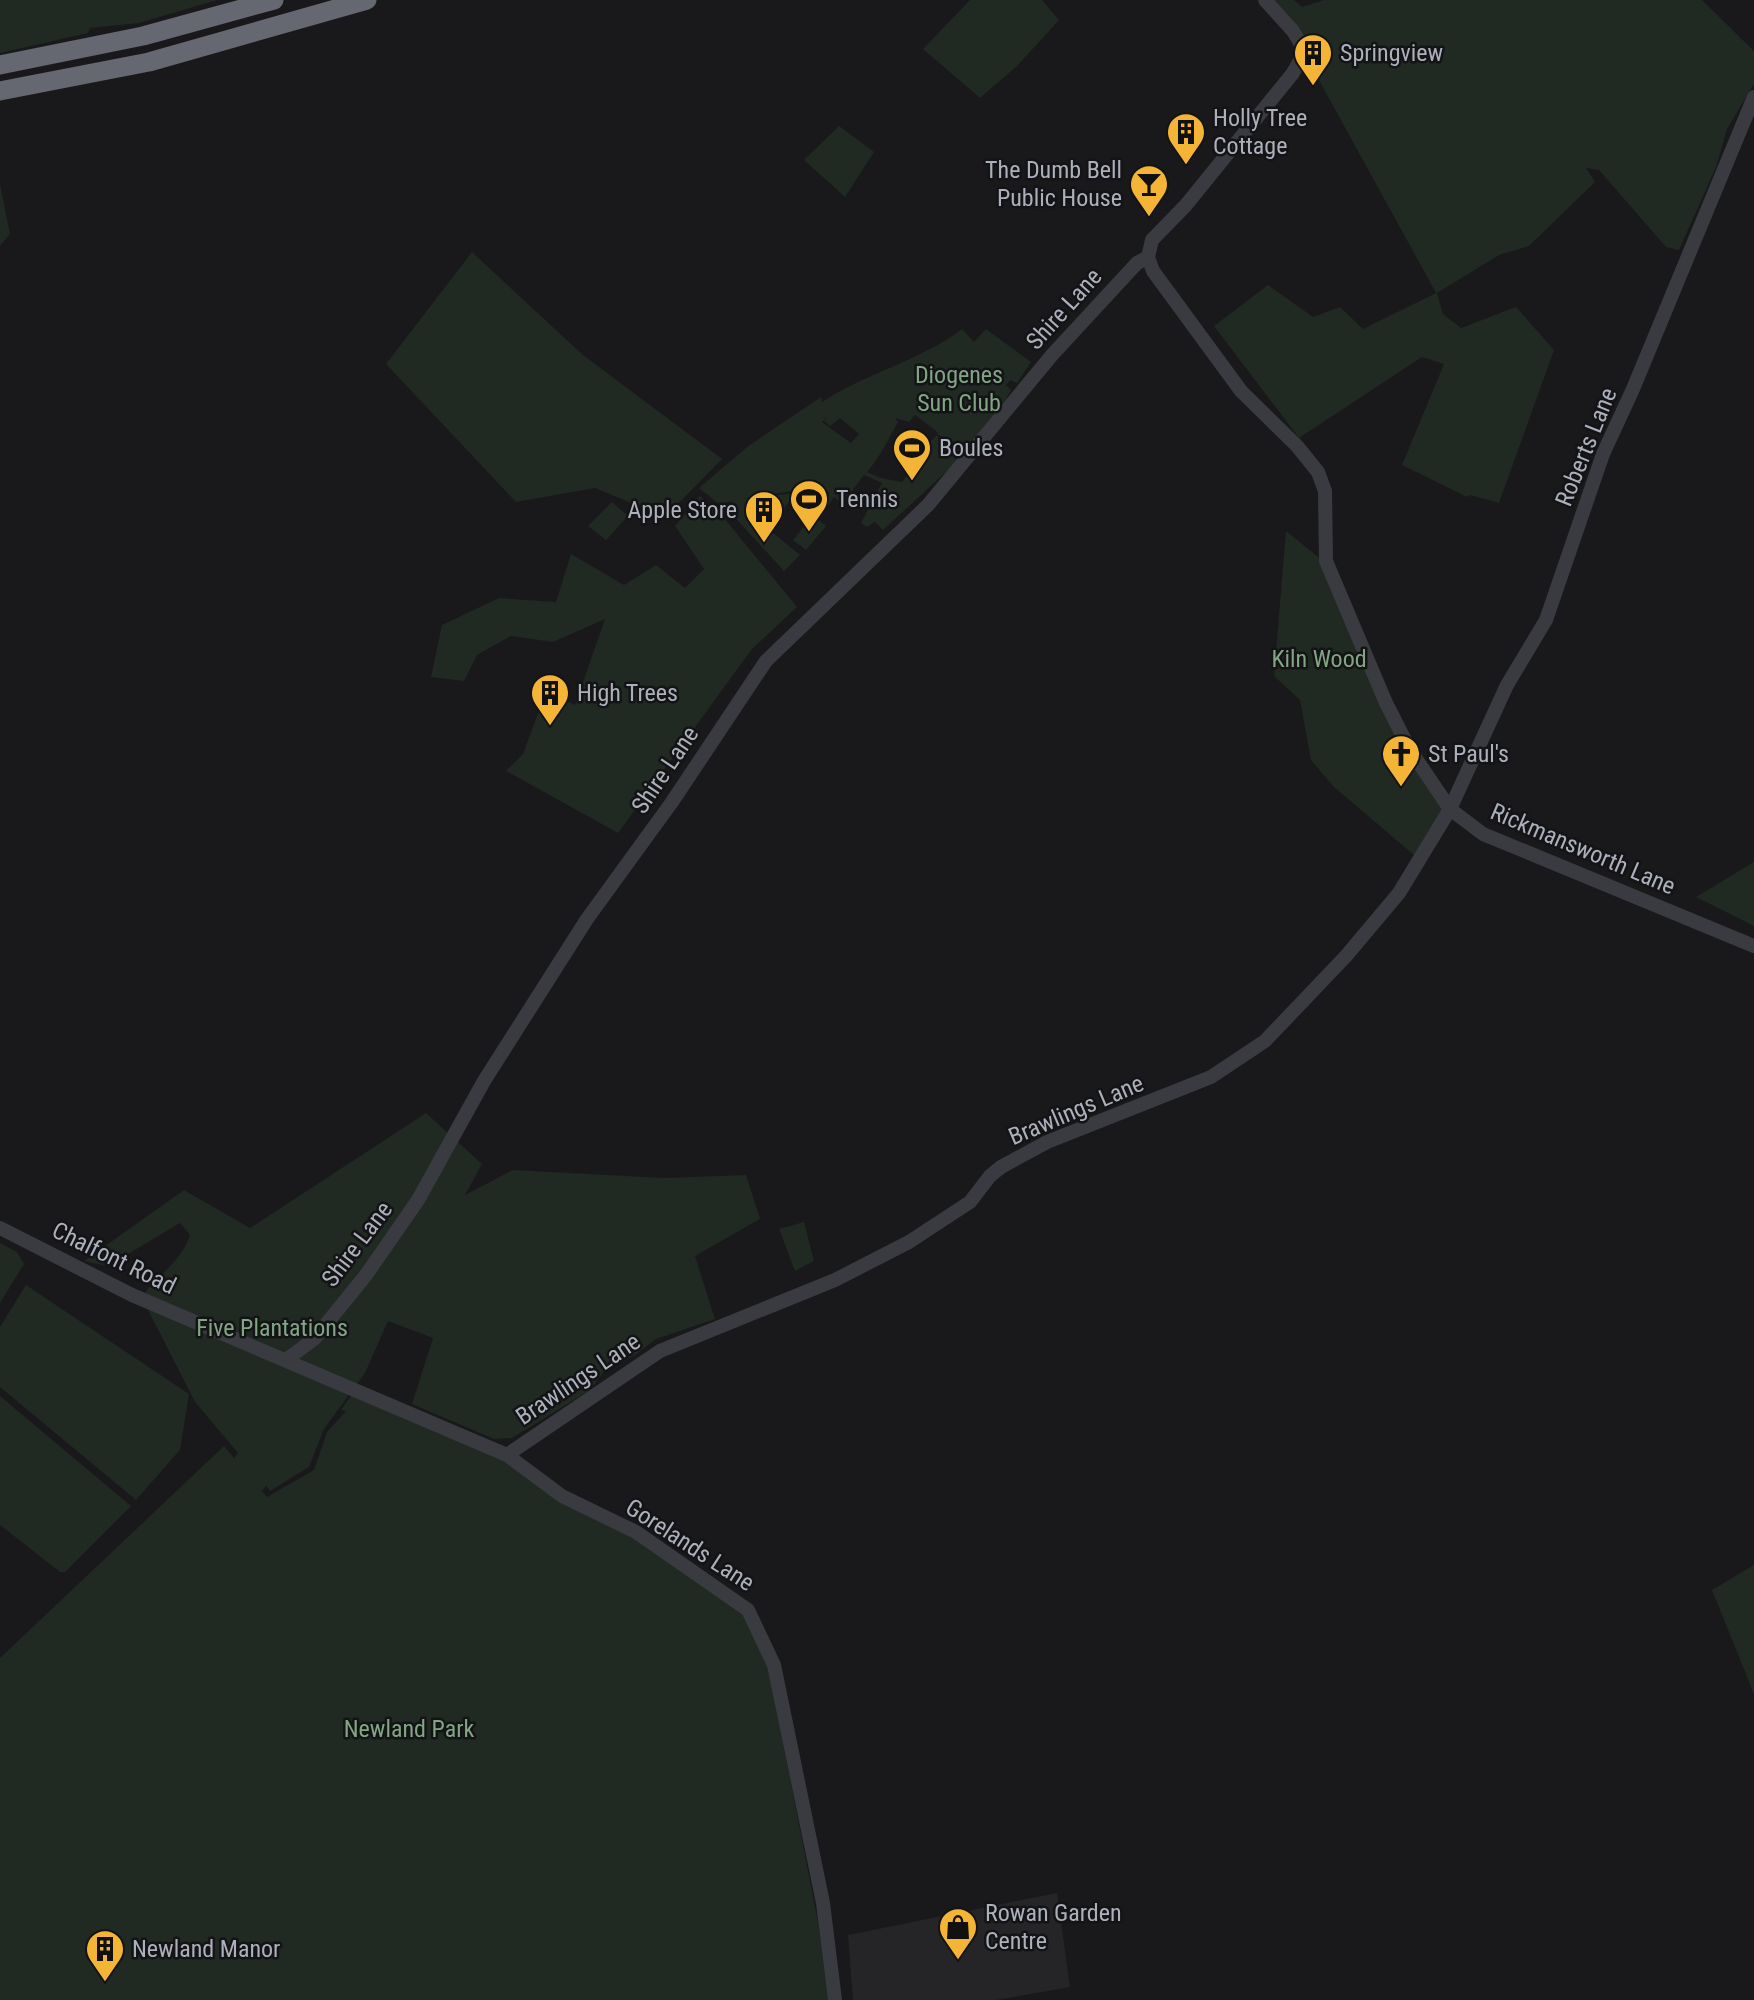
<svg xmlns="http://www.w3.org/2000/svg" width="1754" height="2000" viewBox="0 0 1754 2000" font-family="'Roboto Condensed',sans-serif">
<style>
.built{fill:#252528}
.green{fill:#202922;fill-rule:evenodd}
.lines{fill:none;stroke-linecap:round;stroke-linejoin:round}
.minor{stroke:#3a3b40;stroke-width:14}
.highway{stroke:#656871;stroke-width:19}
.labels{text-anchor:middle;stroke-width:5;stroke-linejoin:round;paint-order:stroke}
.poi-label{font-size:24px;fill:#abb0bb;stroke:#141416;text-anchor:start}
.street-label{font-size:24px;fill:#abb0bb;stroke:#141416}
.park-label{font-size:24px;fill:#82a684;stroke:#141416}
</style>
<rect width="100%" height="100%" fill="#19191b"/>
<!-- built -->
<path class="built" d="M1057,1893L1070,1987L996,2000H853L848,1935Z"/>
<!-- green -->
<path class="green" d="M0,0H217L139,23L90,28L88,33L0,53Z
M970,0H1042L1059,20L1017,66L980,98L923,49Z
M1270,0H1294L1302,7L1324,0H1702L1754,51V84L1727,129L1716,167L1679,250L1666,247L1599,170L1586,168L1595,182L1529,246L1499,255L1437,293L1443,314L1461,328L1516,307L1554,350L1499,503L1470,495L1467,497L1402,465L1444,364L1422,357L1299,438L1214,326L1268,285L1313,317L1340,307L1363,329L1436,293L1315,73L1313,76L1302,71L1311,49Z
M839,126L874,152L845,197L804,160Z
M0,184L10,234L0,246Z
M472,252L583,355L722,459L665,517L595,488L516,502L386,364Z
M962,329L974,342L986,329L1031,362L1017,383L1010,380L1006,385L1011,390L999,413L959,460L935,430L915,415L909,422L895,418L898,422C887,441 881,456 867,472L881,478L902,482L909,473L906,471L911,461L937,435L947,452L958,461L883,530L875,522L867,527L861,523L882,483L864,475L842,504L834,497L824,512L817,506L829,493L826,491L818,497L803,495L799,490L742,499L797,493L767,528L800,555L784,571L726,508L732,501L720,505L699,488L747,447L821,397L822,402C866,373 920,361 962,329ZM831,413L824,421L830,426L840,418L859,434L851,443L822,422Z
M700,496L724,518L797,607L752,649L618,833L506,771L523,754L546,692L575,705L605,619L553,642L511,636L477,655L464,681L431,677L442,625L499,598L556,602L571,554L624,585L656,565L685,588L704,569L675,526Z
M612,502L628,516L606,540L588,526Z
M813,515L826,526L806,550L793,540Z
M1286,531L1322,560L1375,677L1450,809L1415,856L1333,786L1311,760L1300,700L1274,676Z
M1754,862V926L1696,897Z
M426,1113L482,1164L465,1195L513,1170L664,1178L746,1175L760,1219L695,1256L715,1319L656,1339L635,1355L604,1371L590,1390L512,1438L494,1439L412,1404L433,1338L388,1321L365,1373L324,1429L309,1467L270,1491L266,1486L262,1491L267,1497L314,1470L327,1432L346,1411L341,1410L352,1394L499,1457L637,1537L745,1614L768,1666L818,1922L828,2000H0V1658L224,1446L234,1458L238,1453L195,1402L147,1308L138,1303C152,1278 181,1264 190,1235L180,1223L108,1266L84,1261L184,1190L250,1228Z
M804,1222L814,1261L795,1271L779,1229Z
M0,1243L17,1252L24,1264L0,1303Z
M26,1285L189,1394L180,1450L136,1500L0,1387V1327Z
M0,1396L131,1506L65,1572H60L0,1525Z
M1754,1565V1694L1712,1590Z"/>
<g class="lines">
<!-- minor -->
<path class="minor" d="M1148,257L1153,271L1241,391L1297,446L1318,472L1325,491L1326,561L1386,703L1410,750L1450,809L1483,834L1754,946
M1148,257L1152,240L1186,205L1293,73L1305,51L1293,31L1265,0
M0,1228L132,1295L507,1455L562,1496L636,1532L748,1610L774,1665L823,1903L835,2000
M286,1360L314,1339L366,1275L418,1200L484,1081L587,919L672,802L766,661L928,505L1052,355L1137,263L1148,257
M507,1455L660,1351L835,1280L909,1242L970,1202L990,1176L1001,1167L1047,1142L1211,1077L1265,1041L1346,956L1399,893L1450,809L1507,685L1546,620L1603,454L1633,389L1754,97"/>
<!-- highway -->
<path class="highway" d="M0,65L143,36L274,0
M0,91L149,62L367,0"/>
</g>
<!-- icons -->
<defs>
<symbol id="building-pin" viewBox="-11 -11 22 30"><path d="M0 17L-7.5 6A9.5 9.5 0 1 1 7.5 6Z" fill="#f4b537" stroke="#141416"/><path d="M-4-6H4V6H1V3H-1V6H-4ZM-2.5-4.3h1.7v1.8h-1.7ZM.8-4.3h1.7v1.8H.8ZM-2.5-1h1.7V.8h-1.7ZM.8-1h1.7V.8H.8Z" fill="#111"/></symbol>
<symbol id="bar-pin" viewBox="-11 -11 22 30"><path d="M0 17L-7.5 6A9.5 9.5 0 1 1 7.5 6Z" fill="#f4b537" stroke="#141416"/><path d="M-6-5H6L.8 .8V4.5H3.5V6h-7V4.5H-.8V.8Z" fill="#111"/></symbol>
<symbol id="stadium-pin" viewBox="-11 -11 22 30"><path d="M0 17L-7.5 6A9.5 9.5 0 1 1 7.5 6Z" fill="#f4b537" stroke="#141416"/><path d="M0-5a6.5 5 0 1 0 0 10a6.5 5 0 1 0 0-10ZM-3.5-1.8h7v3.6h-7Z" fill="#111"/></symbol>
<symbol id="church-pin" viewBox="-11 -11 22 30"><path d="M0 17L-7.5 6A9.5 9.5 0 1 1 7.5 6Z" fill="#f4b537" stroke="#141416"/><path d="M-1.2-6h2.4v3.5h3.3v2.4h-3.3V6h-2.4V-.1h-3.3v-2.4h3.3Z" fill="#111"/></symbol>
<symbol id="shop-pin" viewBox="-11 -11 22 30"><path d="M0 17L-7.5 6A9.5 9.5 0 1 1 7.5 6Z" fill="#f4b537" stroke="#141416"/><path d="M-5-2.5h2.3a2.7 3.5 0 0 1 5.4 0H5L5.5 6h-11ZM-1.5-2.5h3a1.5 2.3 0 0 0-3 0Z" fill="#111"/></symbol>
</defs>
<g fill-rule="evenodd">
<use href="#building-pin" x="1291" y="31" width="44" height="60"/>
<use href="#building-pin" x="1164" y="110" width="44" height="60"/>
<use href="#bar-pin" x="1127" y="162" width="44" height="60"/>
<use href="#stadium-pin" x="890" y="426" width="44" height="60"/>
<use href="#stadium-pin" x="787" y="477" width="44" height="60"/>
<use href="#building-pin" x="742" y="488" width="44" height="60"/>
<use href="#building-pin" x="528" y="671" width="44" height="60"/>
<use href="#church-pin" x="1379" y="732" width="44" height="60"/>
<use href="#shop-pin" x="936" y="1905" width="44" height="60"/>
<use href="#building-pin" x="83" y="1927" width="44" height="60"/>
</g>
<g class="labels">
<!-- poi labels -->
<g class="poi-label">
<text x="1340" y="61">Springview</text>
<text x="1213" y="126">Holly Tree<tspan x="1213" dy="28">Cottage</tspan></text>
<text x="1122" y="178" text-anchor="end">The Dumb Bell<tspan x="1122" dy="28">Public House</tspan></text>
<text x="939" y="456">Boules</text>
<text x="836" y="507">Tennis</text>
<text x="737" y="518" text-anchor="end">Apple Store</text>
<text x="577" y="701">High Trees</text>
<text x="1428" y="762">St Paul's</text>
<text x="985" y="1921">Rowan Garden<tspan x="985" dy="28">Centre</tspan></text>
<text x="132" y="1957">Newland Manor</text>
</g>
<!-- street labels -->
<g class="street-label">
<text transform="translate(1064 309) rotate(-48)" y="8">Shire Lane</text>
<text transform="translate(1586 447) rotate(-68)" y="8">Roberts Lane</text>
<text transform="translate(665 770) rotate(-56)" y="8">Shire Lane</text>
<text transform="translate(1583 849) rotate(23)" y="8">Rickmansworth Lane</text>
<text transform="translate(1076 1110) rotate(-23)" y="8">Brawlings Lane</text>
<text transform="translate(357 1244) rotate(-53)" y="8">Shire Lane</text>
<text transform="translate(114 1258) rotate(26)" y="8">Chalfont Road</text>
<text transform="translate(578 1379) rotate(-34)" y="8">Brawlings Lane</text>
<text transform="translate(690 1545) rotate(33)" y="8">Gorelands Lane</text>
</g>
<!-- park labels -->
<g class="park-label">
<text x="959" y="383">Diogenes<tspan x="959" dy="28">Sun Club</tspan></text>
<text x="1319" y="667">Kiln Wood</text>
<text x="272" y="1336">Five Plantations</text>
<text x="409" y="1737">Newland Park</text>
</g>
</g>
</svg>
